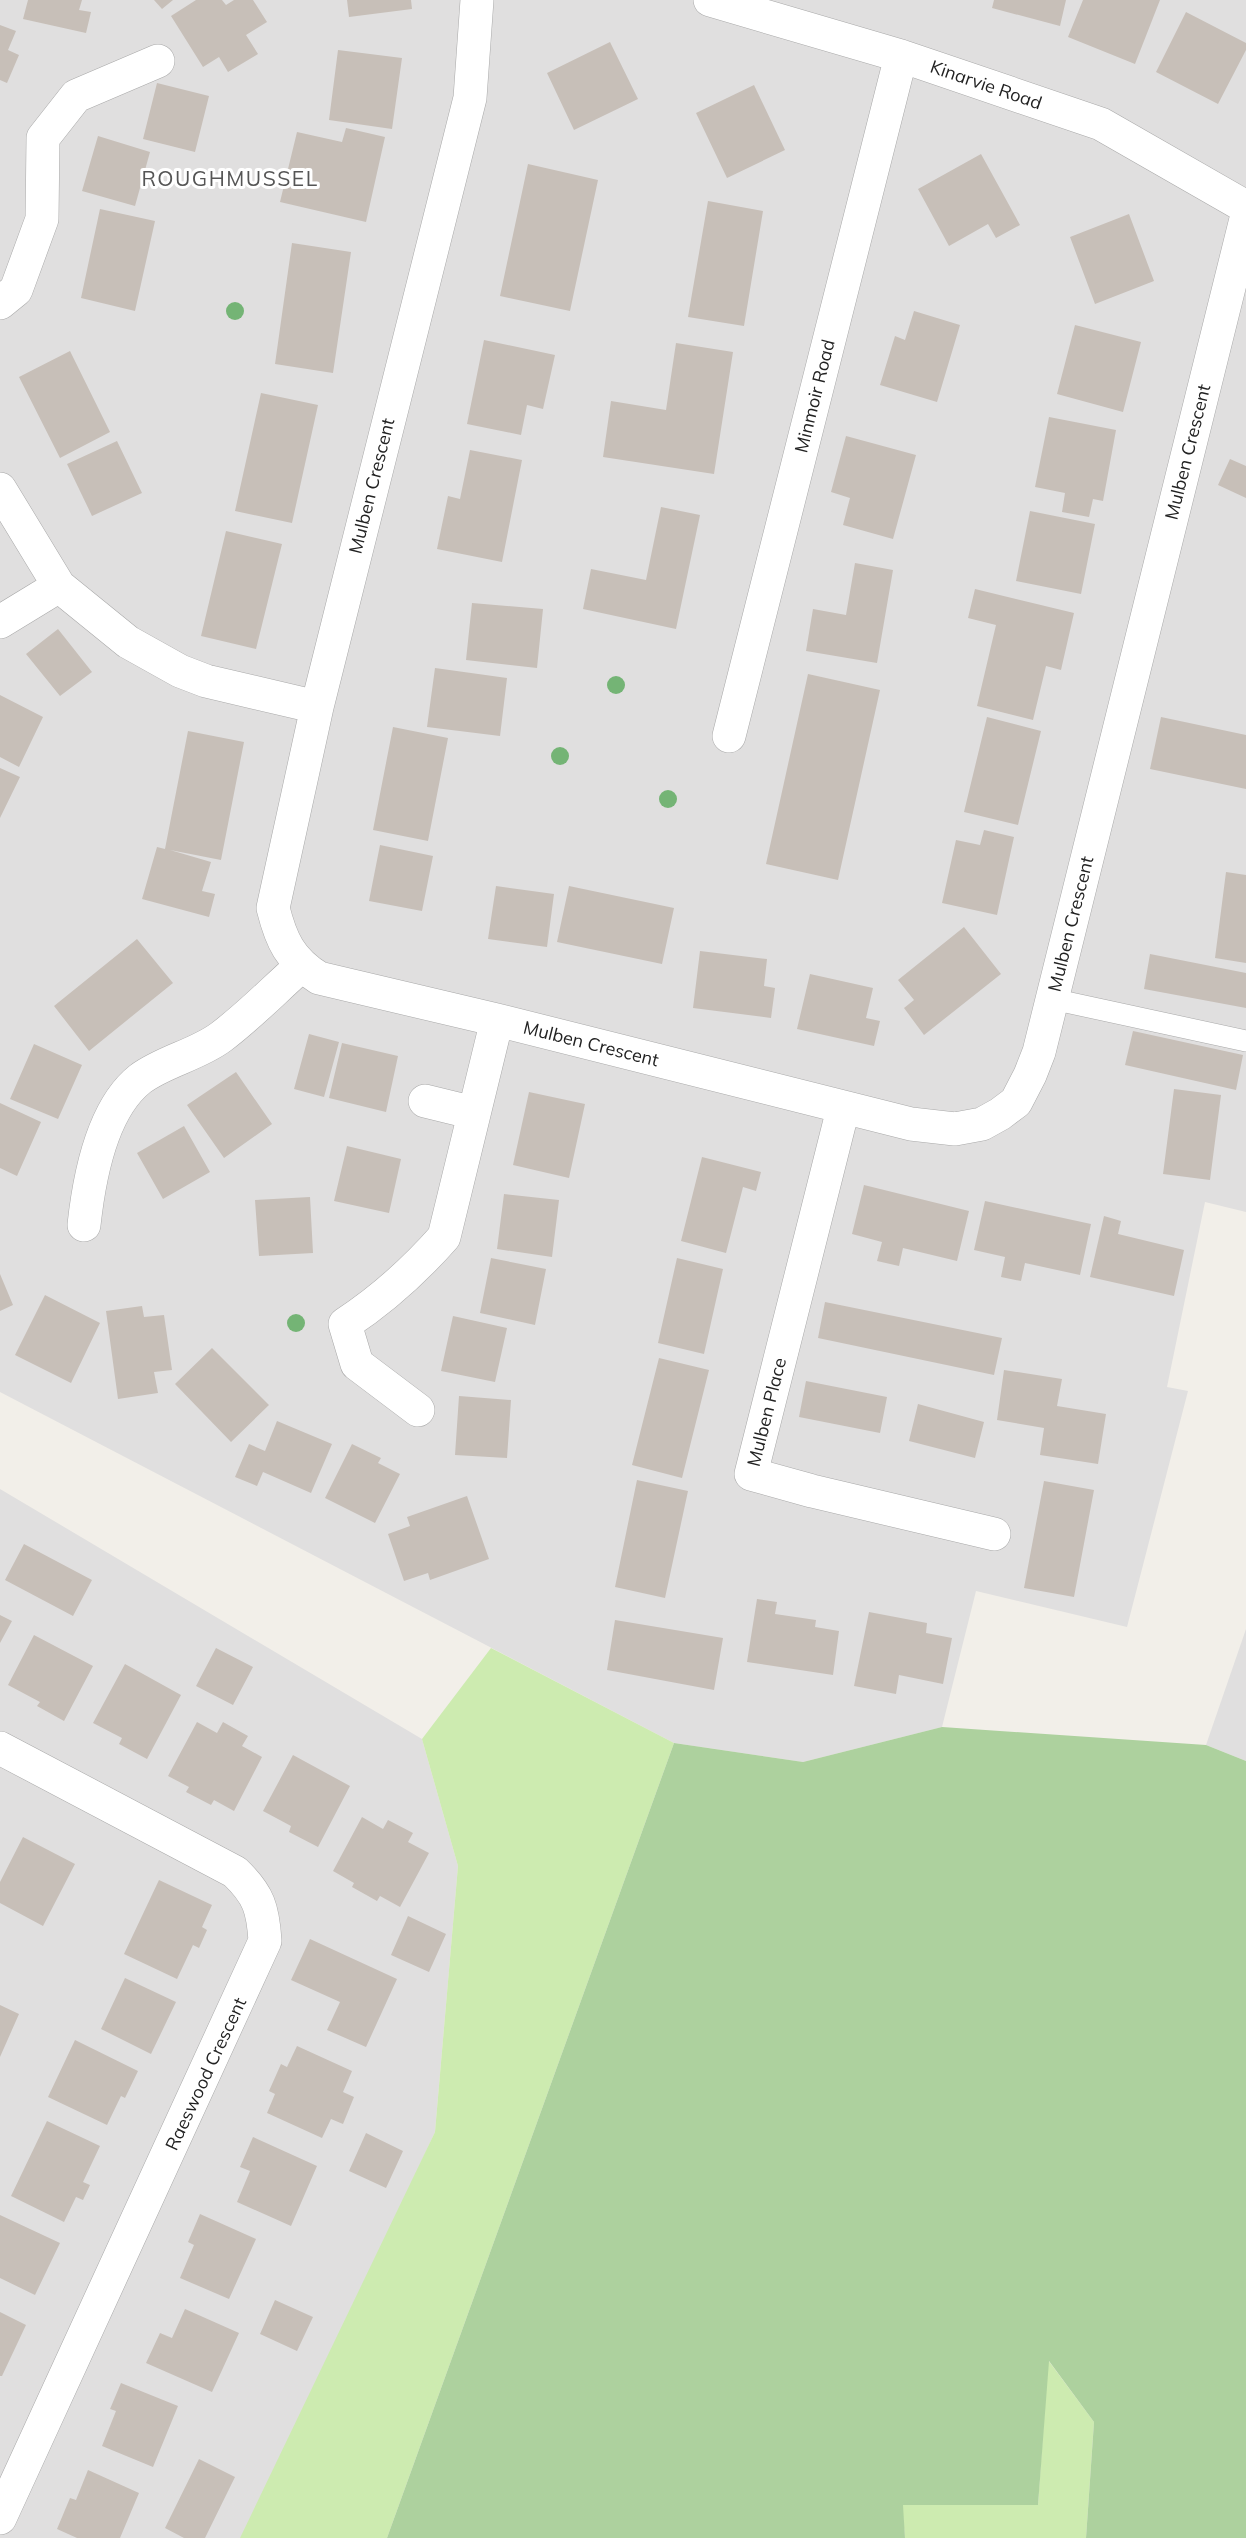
<svg xmlns="http://www.w3.org/2000/svg" width="1246" height="2538" viewBox="0 0 1246 2538" font-family="Mulish,sans-serif">
<style>
.residential{fill:#e0dfdf}
.grass{fill:#cdebb0}
.forest{fill:#add19e}
.building{fill:#c7bfb8}
.lines{fill:none;stroke-linecap:round;stroke-linejoin:round}
.lane-casing{stroke:#a9a9a9;stroke-width:22}
.street-casing{stroke:#a9a9a9;stroke-width:34}
.lane{stroke:#fff;stroke-width:21}
.street{stroke:#fff;stroke-width:33}
.tree{fill:#74b475}
.labels{text-anchor:middle;stroke-width:6;stroke-linejoin:round;paint-order:stroke}
.street-label{font-size:18px;fill:#222;stroke:#fff}
.quarter-label{font-size:21px;letter-spacing:1.5px;fill:#555;stroke:#fff}
</style>
<rect width="100%" height="100%" fill="#f2efe9"/>
<!-- residential -->
<path class="residential" d="M0,0H1246V1212L1205,1202L1167,1387L1188,1391L1127,1627L976,1591L942,1727L803,1762L674,1743L0,1392Z
M0,1489L422,1739L458,1866L435,2132L247,2538H0Z
M1246,1629V1761L1206,1745Z"/>
<!-- grass -->
<path class="grass" d="M491,1648L674,1743L387,2538H240L435,2132L458,1866L422,1739Z
M1048,2360L1094,2422L1086,2538H905L902,2505H1038Z"/>
<!-- forest -->
<path class="forest" d="M942,1727L1206,1745L1246,1761V2538H1086L1094,2422L1049,2361L1038,2505H903L905,2538H387L674,1743L803,1762Z"/>
<!-- building -->
<path class="building" d="M28,0H82L79,10L91,12L86,33L23,19Z
M154,0H173L162,9Z
M196,0H222L226,5L234,0H253L267,22L246,35L258,54L228,72L219,57L203,67L171,16Z
M347,0H411L412,9L349,17Z
M994,0H1066L1060,26L992,8Z
M1083,0H1160L1135,64L1068,37Z
M1186,12L1246,43V50L1218,104L1156,72Z
M0,25L16,31L8,50L19,55L7,83L0,80Z
M610,42L638,99L574,130L547,73Z
M338,50L402,58L392,129L329,120Z
M157,83L209,96L195,152L143,139Z
M754,85L785,150L727,178L696,113Z
M346,128L385,137L366,222L280,202L297,132L342,142Z
M98,136L150,152L135,206L82,191Z
M981,154L1020,225L996,238L988,224L949,246L918,189Z
M528,164L598,180L570,311L500,296Z
M708,201L763,211L744,326L688,317Z
M100,209L155,221L135,311L81,298Z
M1129,214L1154,281L1095,304L1070,237Z
M292,243L351,252L333,373L275,364Z
M914,311L960,325L937,402L880,385L895,336L905,340Z
M1075,325L1141,342L1123,412L1057,394Z
M484,340L555,355L543,409L527,405L521,435L467,424Z
M676,343L733,352L714,474L603,457L611,401L666,410Z
M70,351L110,432L60,458L19,377Z
M261,393L318,405L292,523L235,511Z
M1049,417L1116,430L1103,501L1093,499L1089,517L1062,512L1065,493L1035,487Z
M846,436L916,455L893,539L843,525L850,498L831,492Z
M117,441L142,493L92,516L67,464Z
M470,450L522,460L502,562L437,549L448,496L460,499Z
M1230,459L1246,466V498L1218,485Z
M661,507L700,515L676,629L583,609L591,569L646,580Z
M1030,511L1095,524L1081,594L1016,581Z
M226,531L282,544L256,649L201,636Z
M855,563L893,570L877,663L806,651L813,609L846,615Z
M975,589L1074,613L1061,670L1046,666L1033,720L977,706L996,625L968,618Z
M472,603L543,609L537,668L466,660Z
M58,629L92,672L60,696L26,654Z
M435,668L507,678L500,736L427,727Z
M808,674L880,690L838,880L766,864Z
M0,695L43,717L19,767L0,757Z
M987,717L1041,731L1018,825L964,812Z
M1161,717L1246,735V789L1150,769Z
M393,727L448,738L428,841L373,830Z
M188,731L244,742L221,860L170,850L211,862L202,891L215,894L209,917L142,899L157,847L165,849Z
M0,768L20,777L0,818Z
M984,830L1014,837L997,915L942,903L956,840L980,845Z
M380,845L433,856L422,911L369,901Z
M1226,872L1246,875V963L1215,958Z
M496,886L554,894L547,947L488,939Z
M569,886L674,908L662,964L557,942Z
M964,927L1001,974L924,1035L904,1008L914,1000L898,980Z
M137,939L173,983L89,1051L54,1006Z
M700,951L767,959L764,986L775,988L771,1018L693,1008Z
M1150,954L1246,973V1008L1144,989Z
M810,974L873,988L866,1018L880,1021L874,1046L797,1029Z
M1133,1031L1243,1055L1236,1090L1125,1065Z
M309,1034L339,1042L324,1097L294,1089Z
M342,1043L398,1056L386,1112L329,1098Z
M34,1044L82,1065L58,1119L10,1099Z
M236,1072L272,1124L224,1158L187,1105Z
M1174,1089L1221,1095L1210,1180L1163,1174Z
M529,1092L585,1104L569,1178L513,1165Z
M0,1103L41,1122L17,1176L0,1168Z
M184,1126L210,1172L163,1199L137,1153Z
M347,1146L401,1159L389,1213L334,1201Z
M702,1157L761,1172L756,1191L743,1187L726,1253L681,1241Z
M864,1185L969,1211L957,1261L903,1248L899,1266L877,1261L882,1242L852,1234Z
M504,1194L559,1200L552,1257L497,1249Z
M310,1197L313,1253L259,1256L255,1200Z
M985,1201L1091,1224L1080,1275L1025,1263L1021,1281L1001,1277L1005,1257L974,1250Z
M1104,1216L1121,1221L1118,1234L1184,1250L1174,1296L1090,1277Z
M491,1258L546,1269L535,1325L480,1313Z
M677,1258L723,1269L704,1354L658,1343Z
M0,1274L13,1305L0,1311Z
M45,1295L100,1323L71,1383L15,1355Z
M825,1302L1002,1338L994,1375L818,1338Z
M142,1306L144,1317L164,1315L172,1370L154,1372L158,1393L118,1399L106,1311Z
M453,1316L507,1328L495,1382L441,1371Z
M212,1348L269,1405L231,1442L175,1384Z
M659,1358L709,1370L682,1478L632,1465Z
M1004,1370L1062,1379L1057,1406L1106,1414L1098,1464L1040,1455L1044,1428L997,1420Z
M806,1381L887,1397L880,1433L799,1417Z
M459,1396L511,1400L507,1458L455,1455Z
M918,1404L984,1422L975,1458L909,1441Z
M277,1421L332,1444L311,1493L263,1472L257,1486L235,1477L249,1444L265,1451Z
M352,1444L381,1458L378,1463L400,1474L375,1523L325,1498Z
M637,1480L688,1491L665,1598L615,1587Z
M1044,1481L1094,1490L1074,1597L1024,1588Z
M467,1496L489,1559L430,1580L428,1573L404,1581L388,1534L410,1526L407,1517Z
M24,1544L92,1580L73,1616L5,1580Z
M757,1599L777,1602L775,1614L816,1620L815,1627L839,1631L833,1675L747,1662Z
M869,1612L927,1623L926,1633L952,1638L943,1684L899,1675L896,1694L854,1686Z
M0,1615L12,1621L0,1643Z
M615,1620L723,1638L714,1690L607,1670Z
M34,1635L93,1666L64,1721L37,1706L40,1702L8,1685Z
M216,1648L253,1667L233,1705L196,1686Z
M125,1664L181,1695L147,1759L119,1744L122,1738L93,1723Z
M197,1722L217,1733L223,1722L248,1736L242,1746L262,1757L234,1811L214,1800L211,1805L186,1792L189,1787L168,1776Z
M293,1755L350,1786L318,1847L289,1832L291,1826L263,1811Z
M362,1817L383,1829L388,1820L413,1833L408,1842L429,1853L400,1907L380,1896L377,1901L352,1887L354,1883L333,1871Z
M23,1837L75,1864L43,1926L0,1903V1882Z
M159,1880L212,1905L202,1927L207,1930L199,1948L193,1945L177,1979L124,1954Z
M408,1916L446,1934L429,1972L391,1955Z
M310,1939L397,1979L366,2047L327,2030L340,2002L291,1980Z
M125,1978L176,2002L151,2054L101,2029Z
M0,2005L19,2014L0,2057Z
M75,2040L138,2071L125,2098L121,2096L107,2125L48,2097Z
M297,2046L352,2071L343,2092L354,2097L343,2124L331,2119L322,2138L267,2113L275,2094L269,2091L281,2064L287,2067Z
M47,2121L100,2146L83,2182L90,2185L83,2200L76,2197L64,2222L11,2196Z
M366,2133L403,2151L386,2188L349,2171Z
M253,2137L317,2166L291,2226L237,2202L250,2171L240,2167Z
M200,2214L256,2239L229,2299L180,2278L194,2245L188,2242Z
M0,2215L60,2243L35,2295L0,2278Z
M275,2300L313,2317L297,2351L260,2334Z
M185,2309L239,2333L212,2392L146,2363L160,2333L172,2338Z
M0,2312L26,2325L2,2376H0Z
M121,2383L178,2406L153,2467L102,2446L116,2411L110,2409Z
M199,2459L235,2477L205,2538H184L165,2528Z
M88,2470L139,2493L120,2538H77L57,2529L70,2498L76,2500Z"/>
<g class="lines">
<defs>
<path id="lane" d="M1052,999L1246,1041"/>
<path id="street" d="M477,0L470,98L317,707L273,908C281,940 290,960 319,978L497,1020L911,1124L955,1129L982,1124L1000,1114L1016,1102L1030,1075L1039,1052L1246,219
M710,0L901,56L1101,124L1246,207
M0,303L16,290L42,219L43,138L76,96L158,61
M0,489L59,586L128,642L180,671L206,681L317,707
M0,622L59,586
M729,736L901,56
M425,1101L474,1113
M843,1109L751,1474L812,1491L994,1534
M84,1225C89,1179 101,1110 140,1079C164,1061 197,1055 221,1037C249,1016 274,990 300,967
M418,1410L357,1364L345,1324C383,1299 414,1271 444,1237L497,1020
M0,1748L235,1872C259,1895 263,1909 265,1941L0,2518"/>
</defs>
<!-- lane casing -->
<use href="#lane" class="lane-casing"/>
<!-- street casing -->
<use href="#street" class="street-casing"/>
<!-- lane -->
<use href="#lane" class="lane"/>
<!-- street -->
<use href="#street" class="street"/>
</g>
<!-- trees -->
<g class="tree">
<circle cx="235" cy="311" r="9"/>
<circle cx="616" cy="685" r="9"/>
<circle cx="560" cy="756" r="9"/>
<circle cx="668" cy="799" r="9"/>
<circle cx="296" cy="1323" r="9"/>
</g>
<g class="labels">
<!-- street labels -->
<g class="street-label">
<text transform="translate(986 85) rotate(19)" y="6">Kinarvie Road</text>
<text transform="translate(815 396) rotate(-76)" y="6">Minmoir Road</text>
<text transform="translate(1188 452) rotate(-76)" y="6">Mulben Crescent</text>
<text transform="translate(372 486) rotate(-76)" y="6">Mulben Crescent</text>
<text transform="translate(1071 924) rotate(-76)" y="6">Mulben Crescent</text>
<text transform="translate(591 1044) rotate(14)" y="6">Mulben Crescent</text>
<text transform="translate(767 1412) rotate(-76)" y="6">Mulben Place</text>
<text transform="translate(206 2074) rotate(-65)" y="6">Raeswood Crescent</text>
</g>
<!-- quarter labels -->
<g class="quarter-label">
<text x="230" y="186">ROUGHMUSSEL</text>
</g>
</g>
</svg>
